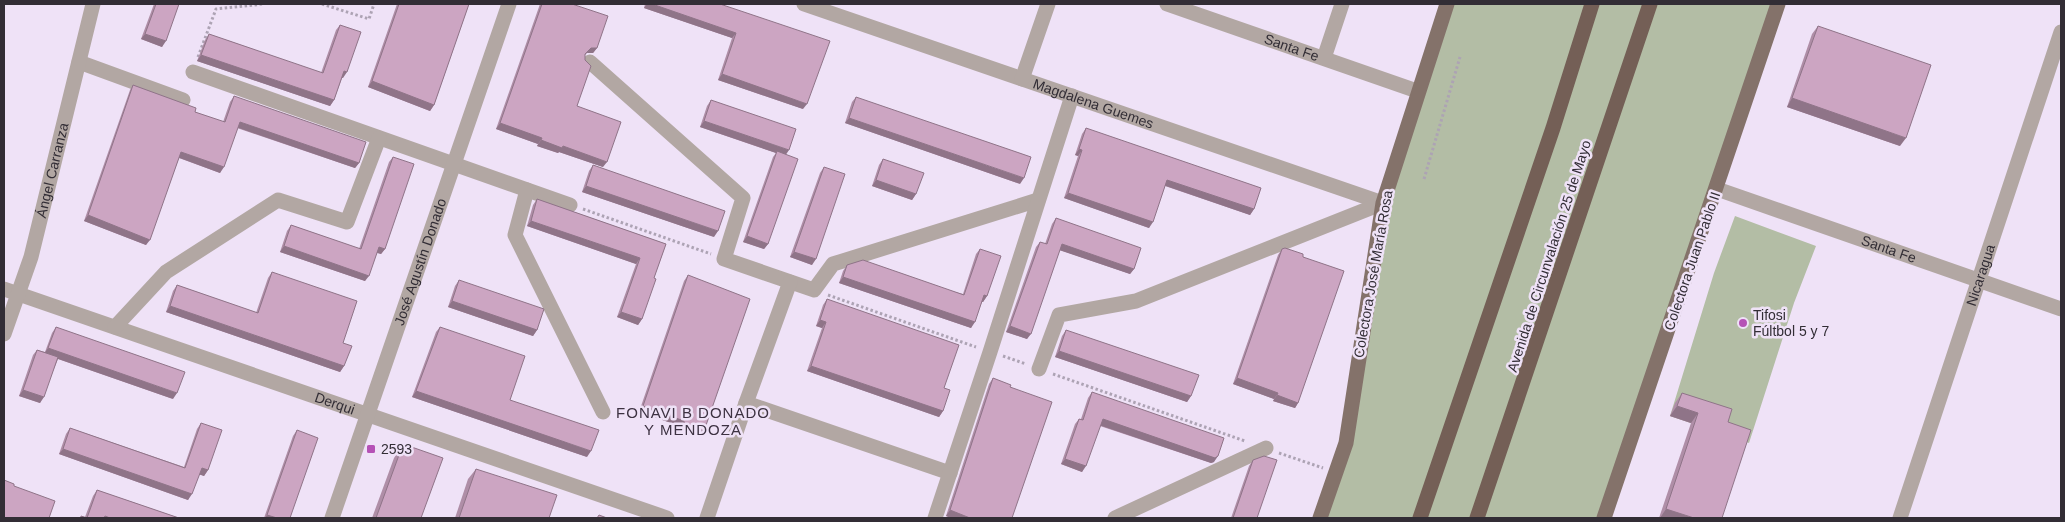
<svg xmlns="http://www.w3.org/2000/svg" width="2065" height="522" viewBox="0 0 2065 522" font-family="Arial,sans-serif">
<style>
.green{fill:#b3bda5}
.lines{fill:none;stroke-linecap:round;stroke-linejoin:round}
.path{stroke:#ada3b4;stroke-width:3;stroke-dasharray:2.5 2.5;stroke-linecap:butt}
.minor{stroke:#b2a7a3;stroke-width:15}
.major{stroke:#84726a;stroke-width:15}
.highway{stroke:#745f56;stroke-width:15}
.wall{fill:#af8ea7}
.shaded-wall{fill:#8f7488}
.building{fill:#cca5c2;stroke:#8f7488}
.poi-dot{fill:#b551b6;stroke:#efe2f7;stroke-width:2}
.labels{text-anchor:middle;stroke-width:5;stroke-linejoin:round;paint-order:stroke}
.street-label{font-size:14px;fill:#322d35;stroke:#efe2f7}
.poi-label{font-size:14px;fill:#322d35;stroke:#efe2f7;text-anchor:start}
.neighbourhood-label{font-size:15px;letter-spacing:1px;fill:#3d3242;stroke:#efe2f7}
</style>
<rect width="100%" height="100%" fill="#efe2f7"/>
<!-- green -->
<path class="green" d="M1447,4H1778L1604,518H1320L1346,443L1383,203Z
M1735,216L1816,246L1794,303L1749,443L1670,416L1714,273Z"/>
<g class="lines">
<!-- path -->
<path class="path" d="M322,4L369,19L374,4
M198,57L216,9L263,4
M1424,179L1460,57
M583,209L711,254
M828,295L976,347
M1003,356L1026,364
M1053,374L1245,441
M1279,453L1323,468"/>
<!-- minor -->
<g class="minor">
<path id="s1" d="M804,4L1383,203"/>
<path id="s2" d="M1167,4L1417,91"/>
<path d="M1324,58L1342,4"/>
<path d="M79,62L183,100"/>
<path d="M590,62L743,198L724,259L814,290L833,264L1038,200"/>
<path d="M193,72L570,205"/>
<path d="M1022,79L1048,4"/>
<path id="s3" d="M1717,189L2061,309"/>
<path d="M527,190L515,235L603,412"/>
<path id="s4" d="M4,289L667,518"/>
<path d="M115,327L166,272L278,200L347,222L379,138"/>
<path id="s5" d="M4,334L31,257L93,4"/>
<path d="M1039,369L1059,315L1136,301L1383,203"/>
<path d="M746,403L950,473"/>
<path id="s6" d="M332,518L509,4"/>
<path d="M707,518L746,403L790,282"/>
<path d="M935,518L990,352L1072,96"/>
<path d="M1115,518L1266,448"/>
<path id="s7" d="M1900,518L2061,32"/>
</g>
<!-- major -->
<path class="major" d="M1320,518L1346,443L1383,203L1447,4
M1604,518L1778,4"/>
<!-- highway -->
<path class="highway" d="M1420,518L1553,128L1592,4
M1477,518L1650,4"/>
</g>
<!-- wall -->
<path class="wall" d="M154,4H179L162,47L141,39Z
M397,4H469L434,105L430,111L368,87Z
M540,4H572L597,48L593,53H587L585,55L577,106L603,167L559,152L558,153L537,146L538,144L496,129Z
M645,4H720L803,109L718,80L732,38L644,8Z
M340,25L343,78H342L334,100L330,106L197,61L205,40L209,34L321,73L336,30Z
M1818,26L1900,146L1787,107L1812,34Z
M133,85L195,112L223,122L230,102L234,96L359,163L355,168L237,128L220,173L179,158L146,245L84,221L130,90Z
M856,97L1020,184L845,123L852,102Z
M711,100L786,155L768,244L764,249L743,242L773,157L776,153L700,127L707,106Z
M1086,128L1254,209L1250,215L1165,186L1149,228L1064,198L1078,156L1075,155L1082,134Z
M393,157L385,249L381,254L377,253L365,281L280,252L287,231L291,225L359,249L389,162Z
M883,159L916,194L912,200L872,186L879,165Z
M593,165L714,237L582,192L589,171Z
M824,167L812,265L790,257L820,173Z
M537,199L666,244L654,278L642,319L638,325L617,317L636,264L527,226L533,205Z
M1056,218L1134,269L1130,274L1060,250L1027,339L1006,332L1036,247L1040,242L1045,244L1052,224Z
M980,249L987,296L983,302H982L971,328L839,283L843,271L847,265L963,294L976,254Z
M1282,249L1303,257L1298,403L1295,408L1273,401L1274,399L1233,384L1278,255Z
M272,272L343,343L344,366L340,372L166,312L173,291L177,285L256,313L268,278Z
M688,275L704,431L700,436L680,429V426L639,412L684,281Z
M459,280L537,330L533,336L448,307L455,286Z
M827,299L944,388L943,411L939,417L807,371L822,328L816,326L823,305Z
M56,327L173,399L58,359L40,403L19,396L33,355L37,350L45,352L52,333Z
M440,327L510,400L587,457L412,397L436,332Z
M1066,330L1191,396L1187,402L1055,357L1062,336Z
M993,378L1010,387L1012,518H951L946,516L989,384Z
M1092,392L1214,462L1211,463L1100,426L1082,472L1061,464L1075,424L1079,419H1081L1088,398Z
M1682,393L1728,422L1722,518H1659L1691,423L1670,416L1675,403Z
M201,423L208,470L204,476L199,474L188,500L59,454L66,434L70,428L184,467L197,429Z
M297,430L290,518H264L293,436Z
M403,444L421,518H372L394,458Z
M1253,460L1257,518H1231L1249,466Z
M476,469L549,518H455L468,479Z
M97,490L179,518H80L81,516L85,517L93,496Z"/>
<!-- shaded-wall -->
<path class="shaded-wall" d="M647,4H652L736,33L732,38L644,8Z
M145,34L166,41L162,47L141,39Z
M591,48H597L593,53H587L581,60Z
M201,55L334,100L330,106L197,61Z
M344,71L347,72L343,78L340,77Z
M722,74L807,104L803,109L718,80Z
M372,81L434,105L430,111L368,87Z
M1792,98L1906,138L1900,146L1787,107Z
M849,118L1024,178L1020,184L845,123Z
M704,121L789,150L785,156L700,127Z
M240,122L359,163L355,168L236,127Z
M500,123L542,138L538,144L496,129Z
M541,140L563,146L607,162L603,167L559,152L558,153L537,146Z
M1079,149L1082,150L1078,156L1075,155Z
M181,152L224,167L220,173L177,157Z
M876,180L916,194L912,200L872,186Z
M1167,180L1254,209L1250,215L1163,185Z
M586,186L718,231L714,237L582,192Z
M1068,193L1153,222L1149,228L1064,198Z
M88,215L150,240L146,245L84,221Z
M531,221L640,258L636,264L527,226Z
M747,236L768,244L764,249L743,242Z
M1062,244L1134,269L1130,274L1059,250Z
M284,246L369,276L365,281L280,252Z
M379,247L385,249L381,254L375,252Z
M794,252L816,259L812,265L790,257Z
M843,277L975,322L971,328L839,283Z
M984,295L987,296L983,302L980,301Z
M452,301L537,330L533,336L448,307Z
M170,306L344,366L340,372L166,312Z
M621,312L642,319L638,325L617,317Z
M820,320L826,322L822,328L816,326Z
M1010,326L1031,334L1027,339L1006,332Z
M48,348L177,393L173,399L44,354Z
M1059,351L1191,396L1187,402L1055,357Z
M811,366L943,411L939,417L807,371Z
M1237,378L1278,393L1274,399L1233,384Z
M23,390L44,397L40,403L19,396Z
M416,391L591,451L587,457L412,397Z
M1277,395L1298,403L1295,408L1273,401Z
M643,406L684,421L680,426L639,412Z
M1677,406L1698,413L1691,423L1670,416Z
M1103,419L1218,456L1214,462L1211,463L1099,425Z
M684,423L704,431L700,436L680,429Z
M63,449L192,494L188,500L59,454Z
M1065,459L1086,466L1082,472L1061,464Z
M202,468L208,470L204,476L198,474Z
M1666,509L1694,518H1660Z
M950,510L970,518H951L946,516Z
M267,515L277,518H265Z"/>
<!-- building -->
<path class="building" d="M156,4H179L166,41L145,34Z
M399,4H469L434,105L372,81Z
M542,4H572L608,16L597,48H591L585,54V60L591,66L577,106L621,122L607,162L563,146L562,148L541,140L542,138L500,123Z
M652,4H720L830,41L807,104L722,74L736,33Z
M340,25L361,32L347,72L344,71L334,100L201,55L209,34L323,73Z
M1818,26L1931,65L1906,138L1792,98Z
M133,85L196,108L195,112L225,122L234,96L366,142L359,163L240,122L224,167L181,152L150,240L88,215Z
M856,97L1031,157L1024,178L849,118Z
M711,100L796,129L789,150L704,121Z
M1086,128L1261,188L1254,209L1167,180L1153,222L1068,193L1082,150L1079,149Z
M777,151L798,159L768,244L747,236Z
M393,157L414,164L385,249L379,247L369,276L284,246L291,225L361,249Z
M883,159L924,173L916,194L876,180Z
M593,165L725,211L718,231L586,186Z
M824,167L845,174L816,259L794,252Z
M537,199L666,244L654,278L656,279L642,319L621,312L640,258L531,221Z
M1056,218L1141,248L1134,269L1062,244L1031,334L1010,326L1040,242L1047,244Z
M1285,248L1303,254V257L1344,271L1298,403L1277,395L1278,393L1237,378L1282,249Z
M980,249L1001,256L987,296L984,295L975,322L843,277L847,265L863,260L964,295Z
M272,272L357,301L343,343L352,346L344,366L170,306L177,285L258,313Z
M688,275L750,299L704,431L684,423V421L643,406Z
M459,280L544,309L537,330L452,301Z
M827,299L959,345L944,388L950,390L943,411L811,366L826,322L820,320Z
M56,327L185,372L177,393L48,348Z
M440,327L525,356L510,400L599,430L591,451L416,391Z
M1066,330L1199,375L1191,396L1059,351Z
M37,350L58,357L44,397L23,390Z
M993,378L1011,385L1010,387L1052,402L1012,518H970L950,510Z
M1092,392L1224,438L1218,456L1215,458L1103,419L1086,466L1065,459L1079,419L1083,420Z
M1682,393L1732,409L1728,422L1751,430L1722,518H1694L1666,509L1698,413L1677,406Z
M201,423L222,430L208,470L202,468L192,494L63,449L70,428L185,468Z
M297,430L318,438L290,518H277L267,515Z
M403,444L443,458L421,518H376Z
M1264,456L1277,460L1257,518H1233L1253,460Z
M476,469L557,495L549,518H459Z
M4,480L14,484V486L55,501L49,518H4Z
M97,490L179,518H110L105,516L104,518H81V516L87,518Z
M599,515L607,518H597Z"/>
<!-- markers -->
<g class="poi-dot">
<circle cx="1743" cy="323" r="5"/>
<rect x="366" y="444" width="10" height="10" rx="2.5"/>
</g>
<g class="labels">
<!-- street labels -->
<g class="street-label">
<text dy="5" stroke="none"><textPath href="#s2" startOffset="132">Santa Fe</textPath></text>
<text dy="5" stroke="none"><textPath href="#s1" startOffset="306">Magdalena Guemes</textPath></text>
<text dy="5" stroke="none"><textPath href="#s5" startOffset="171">Ángel Carranza</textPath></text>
<text dy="5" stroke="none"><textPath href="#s3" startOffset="182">Santa Fe</textPath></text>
<text transform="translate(1549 256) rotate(-72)" y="5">Avenida de Circunvalación 25 de Mayo</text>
<text dy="5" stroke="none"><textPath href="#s6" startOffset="271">José Agustín Donado</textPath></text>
<text transform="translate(1692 261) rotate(-71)" y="5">Colectora Juan Pablo II</text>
<text transform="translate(1373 274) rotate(-80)" y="5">Colectora José María Rosa</text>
<text dy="5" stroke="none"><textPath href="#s7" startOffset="256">Nicaragua</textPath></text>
<text dy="5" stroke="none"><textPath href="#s4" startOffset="350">Derqui</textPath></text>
</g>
<!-- poi labels -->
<g class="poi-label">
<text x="1753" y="320">Tifosi<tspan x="1753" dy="16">Fúltbol 5 y 7</tspan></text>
<text x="381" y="454">2593</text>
</g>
<!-- neighbourhood labels -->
<g class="neighbourhood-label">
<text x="693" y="418">FONAVI B DONADO<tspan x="693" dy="17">Y MENDOZA</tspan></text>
</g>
</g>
<!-- border -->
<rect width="2065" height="522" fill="none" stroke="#322d35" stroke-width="10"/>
</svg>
